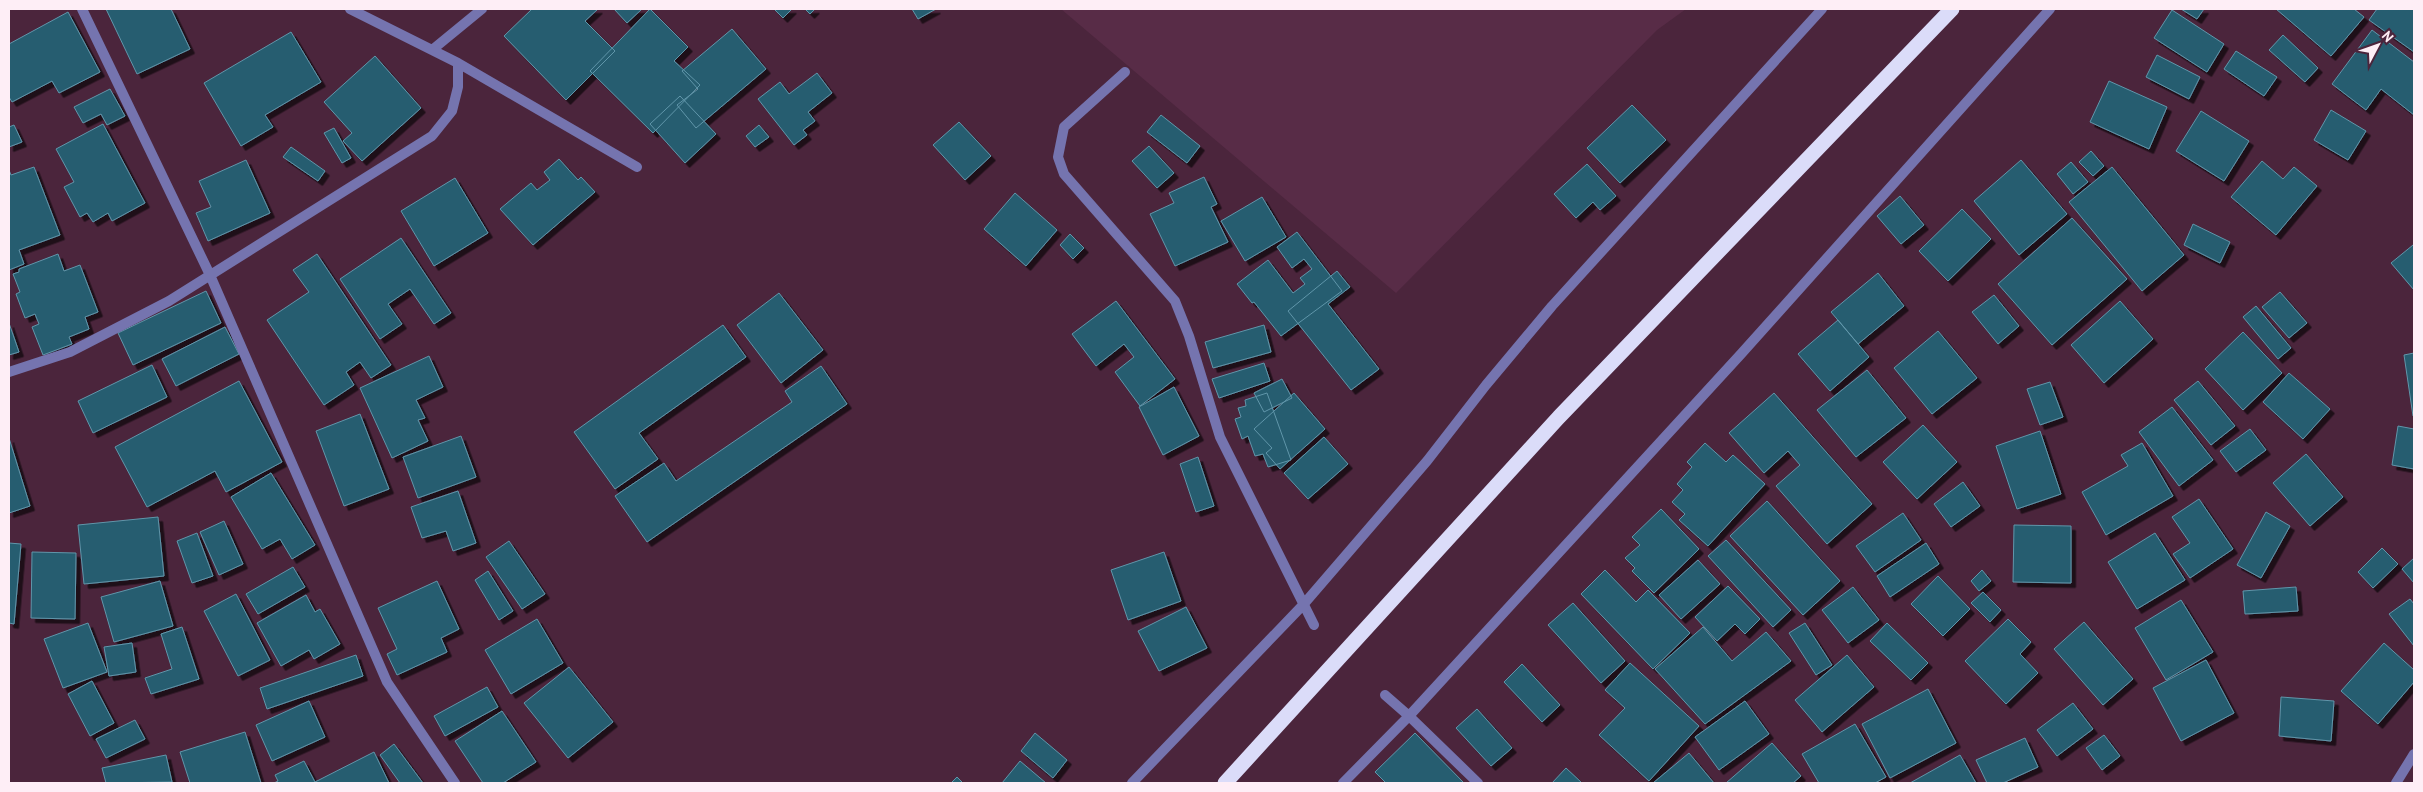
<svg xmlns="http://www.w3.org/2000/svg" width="2423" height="792" viewBox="0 0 2423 792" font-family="'PT Sans',sans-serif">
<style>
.built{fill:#582c47}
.building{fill:#265d70;stroke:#6096aa;filter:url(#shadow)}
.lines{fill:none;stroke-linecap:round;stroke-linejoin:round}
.street{stroke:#7574af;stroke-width:10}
.highway{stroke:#dbdcf9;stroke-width:15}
</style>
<defs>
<filter id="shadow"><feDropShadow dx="4.5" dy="4.5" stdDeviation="0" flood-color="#0009"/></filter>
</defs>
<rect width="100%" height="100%" fill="#4b253c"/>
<!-- built -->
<path class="built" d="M1061,9H1686L1657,30L1396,293Z"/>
<!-- building -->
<path class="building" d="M106,9H171L190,49L137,74Z
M532,9H598L585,21L615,51L566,100L504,36Z
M614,9H642L627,23Z
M650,9L688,47L674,61L700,85L653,133L590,71Z
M774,9H792L783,18Z
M805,9H815L810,14Z
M912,9H936L918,19Z
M2181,9H2204L2197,19Z
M2276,9H2354L2364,17L2331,56Z
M2377,9H2414V52L2369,20Z
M2172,10L2224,44L2207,72L2154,38Z
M68,12L100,72L59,93L52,81L12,102L9,97V44Z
M732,29L766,69L696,128L677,105L698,89L682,71Z
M2372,30L2414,62V115L2381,89L2366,110L2332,84Z
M291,32L321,82L265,115L273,127L241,146L204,83Z
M2283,35L2318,68L2305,82L2269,50Z
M2236,51L2277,77L2264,96L2224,69Z
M2157,55L2200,77L2189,99L2146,77Z
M375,56L421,108L362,161L343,141L352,133L324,102Z
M817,73L832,93L808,112L815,121L803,130L807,135L794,145L758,99L780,82L789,94Z
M2109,81L2167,107L2149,149L2090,122Z
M110,89L125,116L107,125L101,114L83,123L74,107Z
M680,96L716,134L685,163L650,124Z
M1632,105L1666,140L1620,183L1587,148Z
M2331,110L2366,131L2348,160L2314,140Z
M2201,111L2249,141L2224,181L2176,151Z
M1161,115L1200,146L1187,163L1147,132Z
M959,122L991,156L965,180L933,145Z
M103,124L145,203L112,221L108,213L93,222L87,213L80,217L64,187L74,182L56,149Z
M14,125L22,142L9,147V127Z
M759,125L769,137L755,147L746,136Z
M334,128L351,158L342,163L324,133Z
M1149,146L1174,173L1157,188L1132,161Z
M291,147L325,171L318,181L283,157Z
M2091,151L2104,166L2093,176L2079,162Z
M559,159L578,180L581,177L595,192L533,245L500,209L531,183L537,190L550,180L544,172Z
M246,160L270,213L208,241L196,213L211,207L199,181Z
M2021,160L2067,214L2019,255L1974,201Z
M2262,161L2283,179L2294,167L2317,186L2276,235L2231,197Z
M2071,162L2088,182L2073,194L2057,174Z
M1587,164L1616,196L1600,210L1593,202L1576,218L1554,194Z
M34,167L60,235L19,250L24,264L9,270V170L11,175Z
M2112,167L2184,255L2142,291L2069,202Z
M1204,177L1217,204L1211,207L1228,242L1175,266L1150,214L1174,203L1169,193Z
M455,178L488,233L434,266L401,211Z
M1015,193L1057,230L1026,266L984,229Z
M1900,196L1924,225L1901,244L1877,216Z
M1262,197L1286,237L1245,261L1221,221Z
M1962,209L1991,239L1948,281L1919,251Z
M2072,218L2127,279L2052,345L1998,284Z
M2193,224L2230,242L2220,263L2184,245Z
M1297,232L1342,291L1281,336L1254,302L1252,303L1237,284L1268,260L1293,293L1305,284L1300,278L1312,269L1304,259L1292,268L1277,247Z
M1070,234L1084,248L1073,259L1060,245Z
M401,238L451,313L434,324L410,289L388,304L402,324L380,339L340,279Z
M2413,245L2414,247V290L2391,263Z
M58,254L64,271L80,265L98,312L85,317L89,329L69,337L72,344L43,355L32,327L39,324L35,314L25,318L16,294L20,292L13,274L19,272V269Z
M317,254L391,365L371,378L360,362L346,372L354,385L324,405L267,320L309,292L293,270Z
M1337,271L1350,287L1328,304L1379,369L1351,390L1288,311Z
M1878,273L1904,306L1858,344L1831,312Z
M206,291L221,323L133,365L118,333Z
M2280,292L2307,323L2289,338L2262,307Z
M779,293L823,350L781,383L737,325Z
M1994,295L2019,326L1998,344L1972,312Z
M1116,301L1175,379L1140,406L1115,372L1134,357L1124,344L1096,366L1072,334Z
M2120,301L2153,339L2104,383L2071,345Z
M2256,306L2291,348L2278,359L2243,317Z
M1838,320L1869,357L1830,391L1798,354Z
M9,323L19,352L9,355Z
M723,325L746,357L639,433L658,459L615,489L574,432Z
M1264,325L1271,352L1213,368L1205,342Z
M225,327L239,354L176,386L162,359Z
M1938,331L1977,378L1932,414L1894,368Z
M2243,332L2282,373L2243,410L2205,369Z
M2414,353V416H2413L2404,355Z
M429,356L443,387L416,400L425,418L418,420L428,441L392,458L360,388Z
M1264,363L1270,381L1219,398L1212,379Z
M152,365L167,397L93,433L78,401Z
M821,366L847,404L647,542L615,496L664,463L676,481L792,402L785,391Z
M1867,370L1906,418L1856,457L1817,410Z
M2289,373L2330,409L2303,439L2263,402Z
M1282,379L1292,398L1264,412L1254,393Z
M239,381L282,462L226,492L215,471L147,507L115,447Z
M2198,381L2235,426L2211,445L2174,400Z
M2050,382L2063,417L2040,425L2027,389Z
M1174,387L1199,436L1163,455L1139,407Z
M1267,393L1291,460L1268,467L1263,454L1255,456L1248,436L1242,439L1235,419L1241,417L1238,408L1246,406L1245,400Z
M1294,393L1325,429L1280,469L1266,453L1272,448L1254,429Z
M1774,393L1872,504L1827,544L1776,486L1800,465L1788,451L1764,473L1729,433Z
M2172,407L2213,460L2179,486L2139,432Z
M360,414L389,489L344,506L316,431Z
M1923,425L1957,462L1917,499L1883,462Z
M2398,426L2414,429V469L2392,465Z
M2250,429L2266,450L2236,472L2220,451Z
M2040,431L2061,494L2017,509L1996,446Z
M461,436L476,477L418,498L403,457Z
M1324,437L1348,464L1308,499L1284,473Z
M9,438L30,506L9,513Z
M1705,443L1726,462L1733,455L1765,484L1708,546L1679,520L1685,514L1672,502L1683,490L1677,484L1692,467L1687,462Z
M2142,443L2173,496L2106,535L2082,492L2128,466L2121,455Z
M2306,454L2343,497L2310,526L2273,483Z
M1198,457L1214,506L1196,512L1180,464Z
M271,473L315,545L292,559L280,539L262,549L231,497Z
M1963,482L1980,506L1951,527L1934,504Z
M458,491L476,543L453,551L446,531L422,538L411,507Z
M2199,499L2233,549L2190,578L2173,554L2190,543L2172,517Z
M1767,501L1840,581L1803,615L1730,536Z
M1661,509L1699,549L1654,593L1632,571L1635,568L1625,558L1640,545L1632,537Z
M2266,512L2290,526L2261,578L2237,565Z
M1903,513L1921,540L1875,572L1856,546Z
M158,517L164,576L84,584L78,525Z
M224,521L243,564L219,575L200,532Z
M2014,525L2071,526V583L2013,582Z
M197,533L213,576L192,583L177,541Z
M2155,533L2185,580L2137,609L2108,562Z
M1726,540L1791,610L1773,627L1708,556Z
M509,541L545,594L522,609L486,557Z
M9,543L21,544L14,624L9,623Z
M1926,543L1939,564L1890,597L1877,576Z
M2382,548L2398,564L2373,588L2358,572Z
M32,552L76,553L75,619L31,618Z
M1164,552L1181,601L1128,620L1111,570Z
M2414,558V583L2402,569Z
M1698,560L1720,584L1681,619L1659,595Z
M293,567L305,587L258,614L246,594Z
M1605,570L1636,602L1648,590L1690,633L1653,669L1581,594Z
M1982,570L1991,581L1979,591L1971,581Z
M488,571L513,611L499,620L475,580Z
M1938,576L1970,609L1943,636L1911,604Z
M160,581L173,626L114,642L101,597Z
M437,581L459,629L441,638L447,652L397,675L387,654L397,649L378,608Z
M1728,586L1760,619L1745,634L1735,624L1717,641L1695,617Z
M1853,587L1879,620L1848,643L1822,610Z
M2296,587L2298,611L2245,614L2243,591Z
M1983,592L2001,610L1990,622L1971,603Z
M236,594L270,660L238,676L204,611Z
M306,595L315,612L320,609L340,644L314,659L309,650L281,666L257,623Z
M2410,599L2414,604V646L2389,614Z
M2181,600L2213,652L2166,680L2135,628Z
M1573,603L1625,661L1601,683L1548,625Z
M1186,607L1207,648L1159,671L1138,631Z
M537,619L563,663L511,694L485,650Z
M2008,619L2031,642L2020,654L2038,673L2006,704L1965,661Z
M2084,622L2133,679L2103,705L2054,649Z
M88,623L107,672L63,688L44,639Z
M1805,623L1832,665L1816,675L1789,633Z
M1887,623L1928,663L1911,680L1870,641Z
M182,627L199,679L151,694L145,678L172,669L161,634Z
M1703,627L1732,661L1766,632L1791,661L1705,724L1655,669Z
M132,643L136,672L109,676L104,647Z
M2384,643L2414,670V682L2378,724L2341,691Z
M356,655L363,676L267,709L260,688Z
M1847,655L1874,687L1822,732L1795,700Z
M2206,660L2234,713L2181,741L2153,688Z
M1630,663L1699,726L1649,781L1599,735L1625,708L1605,690Z
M1522,664L1560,705L1542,722L1504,682Z
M569,667L613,722L568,758L524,703Z
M92,681L114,723L90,736L68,694Z
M487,687L498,707L445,736L434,716Z
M1928,689L1956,743L1890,778L1862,724Z
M2281,697L2334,701L2331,741L2279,736Z
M309,701L325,737L272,761L256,725Z
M1745,701L1769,734L1719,770L1695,737Z
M2073,703L2093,729L2057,756L2037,730Z
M1477,709L1512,748L1491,766L1456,728Z
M502,711L536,762L503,783H483L455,741Z
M135,720L145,739L106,758L96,739Z
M1855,724L1886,777L1875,783H1819L1802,754Z
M245,732L261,783H190L180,752Z
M1035,733L1067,760L1053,778L1021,751Z
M1415,733L1464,783H1386L1375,772Z
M2104,735L2120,756L2102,770L2086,748Z
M2025,738L2038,767L2003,783H1987L1976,760Z
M1772,743L1801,776L1793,783H1726Z
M394,744L423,783H400L380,755Z
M374,752L389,783H274L278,781L275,775L304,761L315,782Z
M1689,753L1714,783H1653Z
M166,755L172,782L106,783L102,768Z
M1960,755L1976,783H1910Z
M1020,761L1046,783H1002Z
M1566,768L1582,783H1552Z
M957,777L963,783H951Z"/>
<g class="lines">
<!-- street -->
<path class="street" d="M82,9L210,275L387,682L455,783
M350,9L458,63L637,167
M432,50L482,9
M1125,72L1064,127L1058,157L1064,174L1175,301L1189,336L1220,437L1314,625
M9,372L70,352L169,301L432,136L452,111L458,87V63
M1385,695L1409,716L1741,354L2050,9
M1132,783L1303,605L1427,461L1486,385L1552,306L1822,9
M1343,783L1409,716L1478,783
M2396,783L2414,754"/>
<!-- highway -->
<path class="highway" d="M1225,783L1559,417L1952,9"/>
</g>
<!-- border -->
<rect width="2423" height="792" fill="none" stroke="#feeef6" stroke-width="20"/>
<!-- north arrow -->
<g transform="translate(2378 45) rotate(49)" stroke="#4b253c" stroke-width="4" paint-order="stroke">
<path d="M0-4L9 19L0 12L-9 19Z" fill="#feeef6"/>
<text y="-8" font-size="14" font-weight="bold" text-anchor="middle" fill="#feeef6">N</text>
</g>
</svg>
